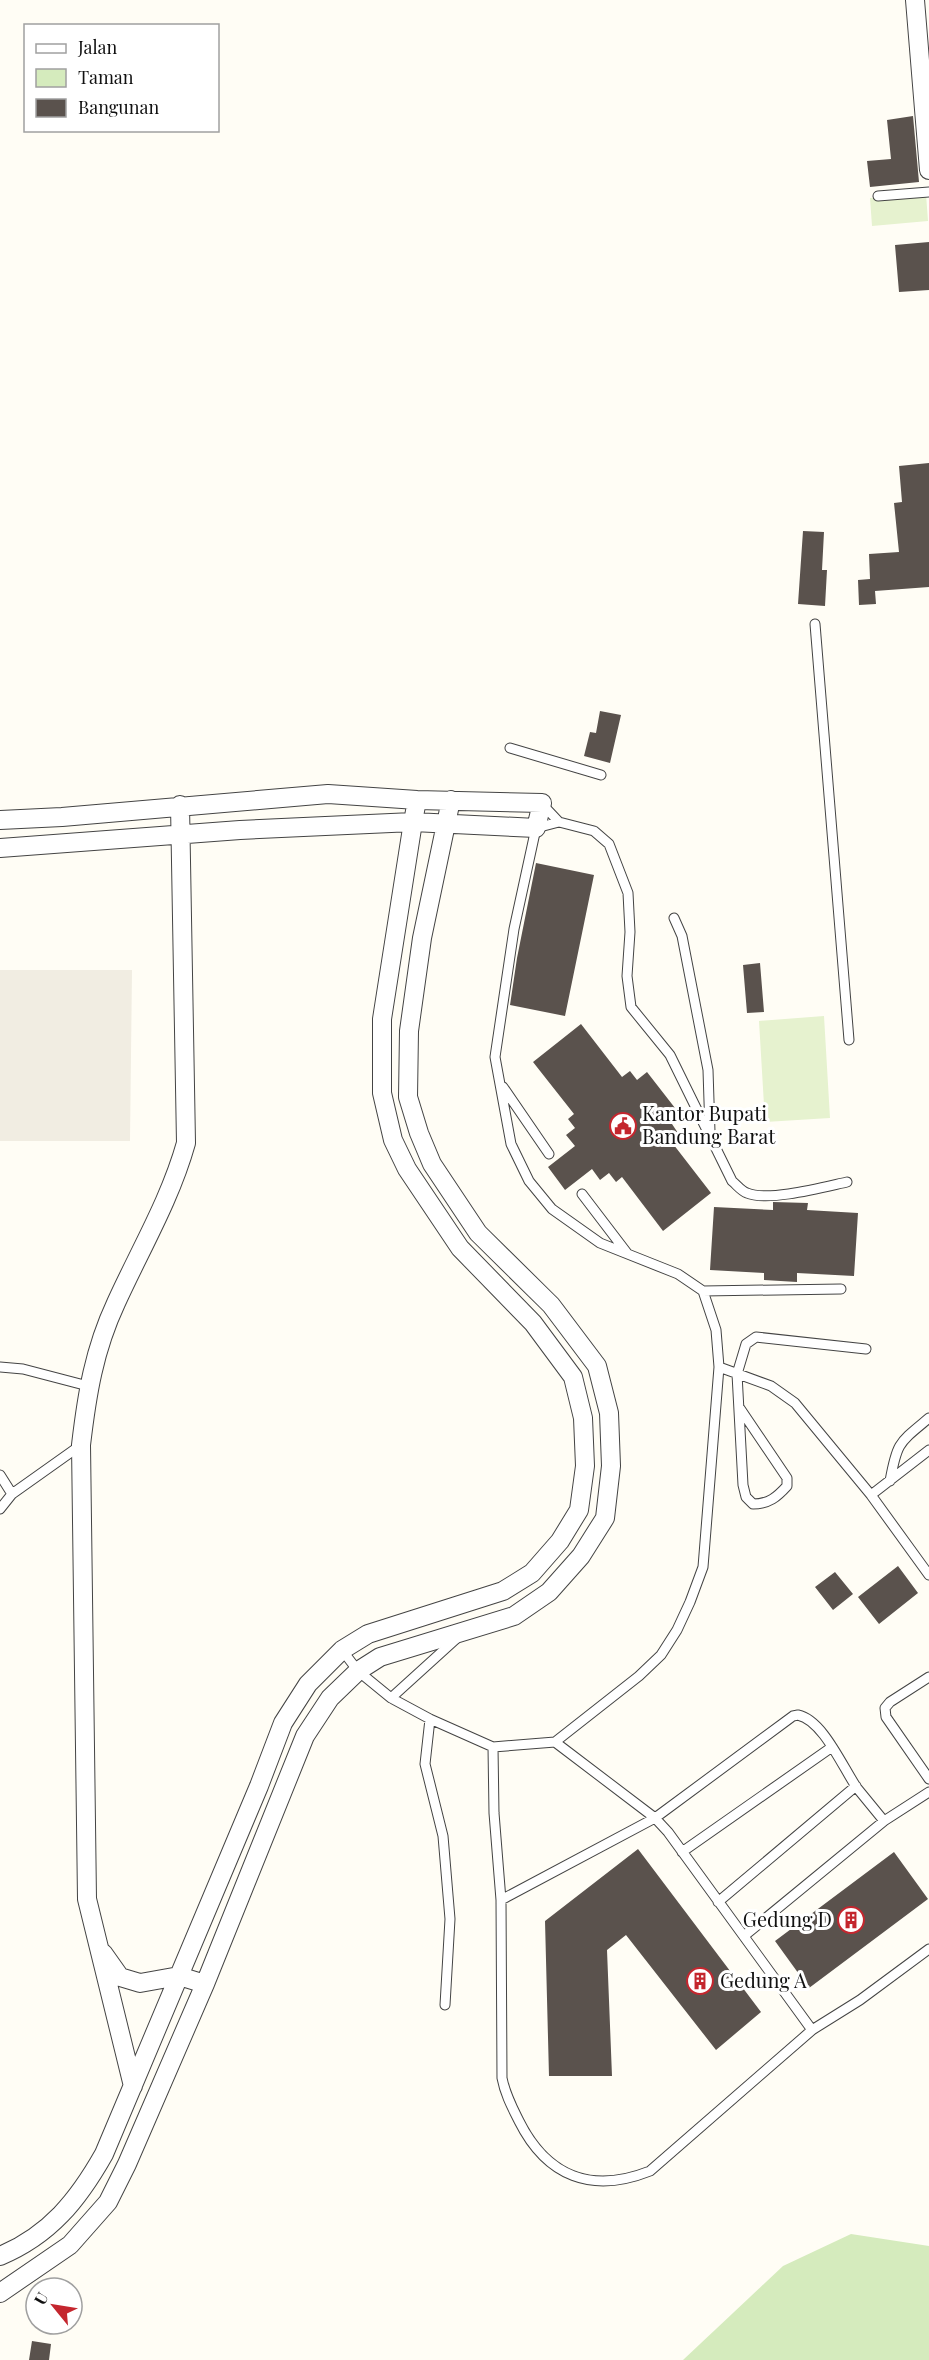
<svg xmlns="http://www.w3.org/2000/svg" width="929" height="2360" viewBox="0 0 929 2360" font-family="'Playfair Display',serif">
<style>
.green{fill:#d5ebbd}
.pitch{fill:#e6f2cf}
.plaza{fill:#f1ede2}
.building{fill:#5a524d}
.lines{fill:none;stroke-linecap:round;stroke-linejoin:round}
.service-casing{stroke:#444;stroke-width:11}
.minor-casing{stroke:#444;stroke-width:20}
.service{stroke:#fff;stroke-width:9}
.minor{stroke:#fff;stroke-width:18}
.labels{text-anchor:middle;stroke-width:6;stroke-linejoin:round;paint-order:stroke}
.poi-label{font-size:20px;fill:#111;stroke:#fff;text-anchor:start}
</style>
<rect width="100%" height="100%" fill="#fffdf5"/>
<!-- green -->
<path class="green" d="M851,2234L929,2246V2360H683L783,2266Z"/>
<!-- pitch -->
<path class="pitch" d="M926,194L928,221L872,226L870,198Z
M824,1016L830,1118L765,1122L759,1021Z"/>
<!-- plaza -->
<path class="plaza" d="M0,970H132L130,1141H0Z"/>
<!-- building -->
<path class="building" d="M913,116L919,182L870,187L867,161L891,159L887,120Z
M929,242V290L899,292L895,245Z
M929,463V587L875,591L876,604L859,605L858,580L870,579L869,554L899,552L894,503L902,502L899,466Z
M803,531L824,532L822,570H827L825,606L798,604Z
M600,711L621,715L610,763L584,756L590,732L596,733Z
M536,863L594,875L565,1016L510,1005L517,958Z
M760,963L764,1012L747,1013L743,965Z
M581,1024L622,1077L630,1071L637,1080L647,1072L682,1117L672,1124L678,1133L670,1140L711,1193L663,1231L622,1177L616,1182L609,1173L600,1180L592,1169L565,1190L548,1167L575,1146L566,1135L575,1128L568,1119L574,1114L533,1062Z
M773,1202L808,1203L807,1210L858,1213L854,1276L797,1273V1282L764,1280V1273L710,1270L714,1207L773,1210Z
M898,1566L918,1593L879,1624L858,1597Z
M835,1572L853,1594L833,1610L815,1587Z
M638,1849L761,2012L716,2050L626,1935L607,1950L612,2076H549L545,1921Z
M894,1852L928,1899L809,1988L775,1941Z
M32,2341L51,2344L49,2360H29Z"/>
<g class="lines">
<defs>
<path id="service" d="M878,196L929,192
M815,624L849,1040
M510,748L601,775
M542,804L559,822L594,831L609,844L628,893L630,932L627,976L631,1007L670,1055L732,1181C737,1185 741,1191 747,1193C768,1202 824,1187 847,1182
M674,918L682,936L708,1070L710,1132
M503,1087L549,1154
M582,1194L627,1253
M703,1291L841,1289
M0,1367L23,1369L88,1386
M719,1367L771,1386L795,1403L871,1495L929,1575
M739,1407L787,1478V1486C777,1497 769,1504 753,1504L746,1497L743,1485L737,1374L746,1344L756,1337L866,1349
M0,1475L12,1494L0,1509
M890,1481C897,1442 899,1443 929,1418
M12,1494L81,1445
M871,1495L929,1450
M342,1650L358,1671L391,1698L430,1719L493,1747L555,1742L639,1676L661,1655L677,1630L690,1602L703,1567L719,1367L716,1330L703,1291L678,1274L600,1243L552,1209L529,1181L511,1144L495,1057L514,929L536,828L559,822
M929,1677L890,1702L885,1708L886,1717L929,1779
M391,1698L456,1639
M430,1719L425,1764L443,1836L450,1919L445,2005
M493,1747L494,1813L501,1900L502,2078C505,2094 512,2107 519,2121C547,2177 592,2194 650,2171L812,2030L668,1832L655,1818L555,1742
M682,1852L832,1747
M501,1900L655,1818L793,1716L798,1715C823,1720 843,1768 857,1788C866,1799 875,1810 884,1821L929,1792
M718,1902L856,1786
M744,1936L884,1821
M812,2030L860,2000L929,1949"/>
<path id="minor" d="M915,0L929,170
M0,820L62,817L328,794L417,800L542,803L536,828L413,822L417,800
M0,848L240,830L413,822L382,1019V1093L393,1140L407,1169L460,1248L533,1323L573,1377L583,1418L585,1466L579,1510L560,1541L532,1573L503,1591L368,1634L342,1650L308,1684L283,1723L259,1786L104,2154C78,2200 50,2235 0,2256
M103,1953L120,1977L140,1983L179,1976L205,1984
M133,2086L87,1899L81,1445C87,1394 94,1350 116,1303C140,1250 170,1200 186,1143L180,805
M0,2293L70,2245L108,2202L127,2164L205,1984L305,1736L330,1698L358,1671L380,1657L514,1616L549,1592L581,1556L605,1518L611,1466L609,1413L597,1366L551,1305L478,1233L432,1164L419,1133L408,1097L409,1031L422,938L451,800"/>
</defs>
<!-- service casing -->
<use href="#service" class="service-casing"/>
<!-- minor casing -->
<use href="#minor" class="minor-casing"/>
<!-- service -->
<use href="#service" class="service"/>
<!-- minor -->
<use href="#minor" class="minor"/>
</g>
<!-- icons -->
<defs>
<symbol id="civic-ring" viewBox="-11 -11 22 22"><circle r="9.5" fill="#fff" stroke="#c4262e" stroke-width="1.5"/><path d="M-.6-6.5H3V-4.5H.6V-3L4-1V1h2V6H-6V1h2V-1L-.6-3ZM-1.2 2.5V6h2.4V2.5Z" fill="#c4262e"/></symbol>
<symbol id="building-ring" viewBox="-11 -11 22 22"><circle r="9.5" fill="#fff" stroke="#c4262e" stroke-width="1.5"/><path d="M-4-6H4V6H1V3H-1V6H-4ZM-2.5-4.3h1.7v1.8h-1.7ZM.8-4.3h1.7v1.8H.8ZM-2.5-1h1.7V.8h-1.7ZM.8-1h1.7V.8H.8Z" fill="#c4262e"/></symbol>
</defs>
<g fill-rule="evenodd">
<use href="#civic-ring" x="608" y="1111" width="30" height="30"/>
<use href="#building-ring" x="836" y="1905" width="30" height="30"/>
<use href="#building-ring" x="685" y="1966" width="30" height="30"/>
</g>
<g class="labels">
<!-- poi labels -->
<g class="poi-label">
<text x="642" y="1121">Kantor Bupati<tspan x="642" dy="23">Bandung Barat</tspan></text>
<text x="832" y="1927" text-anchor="end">Gedung D</text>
<text x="720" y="1988">Gedung A</text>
</g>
</g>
<!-- legend -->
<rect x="24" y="24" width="195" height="108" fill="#ffffff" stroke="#a0a0a0" stroke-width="1.5"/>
<rect x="36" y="44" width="30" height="9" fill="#ffffff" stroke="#a0a0a0" stroke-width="1.5"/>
<text x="78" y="54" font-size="18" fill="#111111">Jalan</text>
<rect x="36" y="69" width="30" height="18" fill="#d5ebbd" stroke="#a0a0a0" stroke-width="1.5"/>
<text x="78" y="84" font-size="18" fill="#111111">Taman</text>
<rect x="36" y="99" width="30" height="18" fill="#5a524d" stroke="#a0a0a0" stroke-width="1.5"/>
<text x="78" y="114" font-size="18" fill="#111111">Bangunan</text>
<!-- north arrow -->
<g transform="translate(54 2306) rotate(300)"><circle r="28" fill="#ffffff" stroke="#a0a0a0" stroke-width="1.5"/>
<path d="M0-4.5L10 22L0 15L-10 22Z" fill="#c4262e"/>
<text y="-9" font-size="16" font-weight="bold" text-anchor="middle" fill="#111111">U</text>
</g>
</svg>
